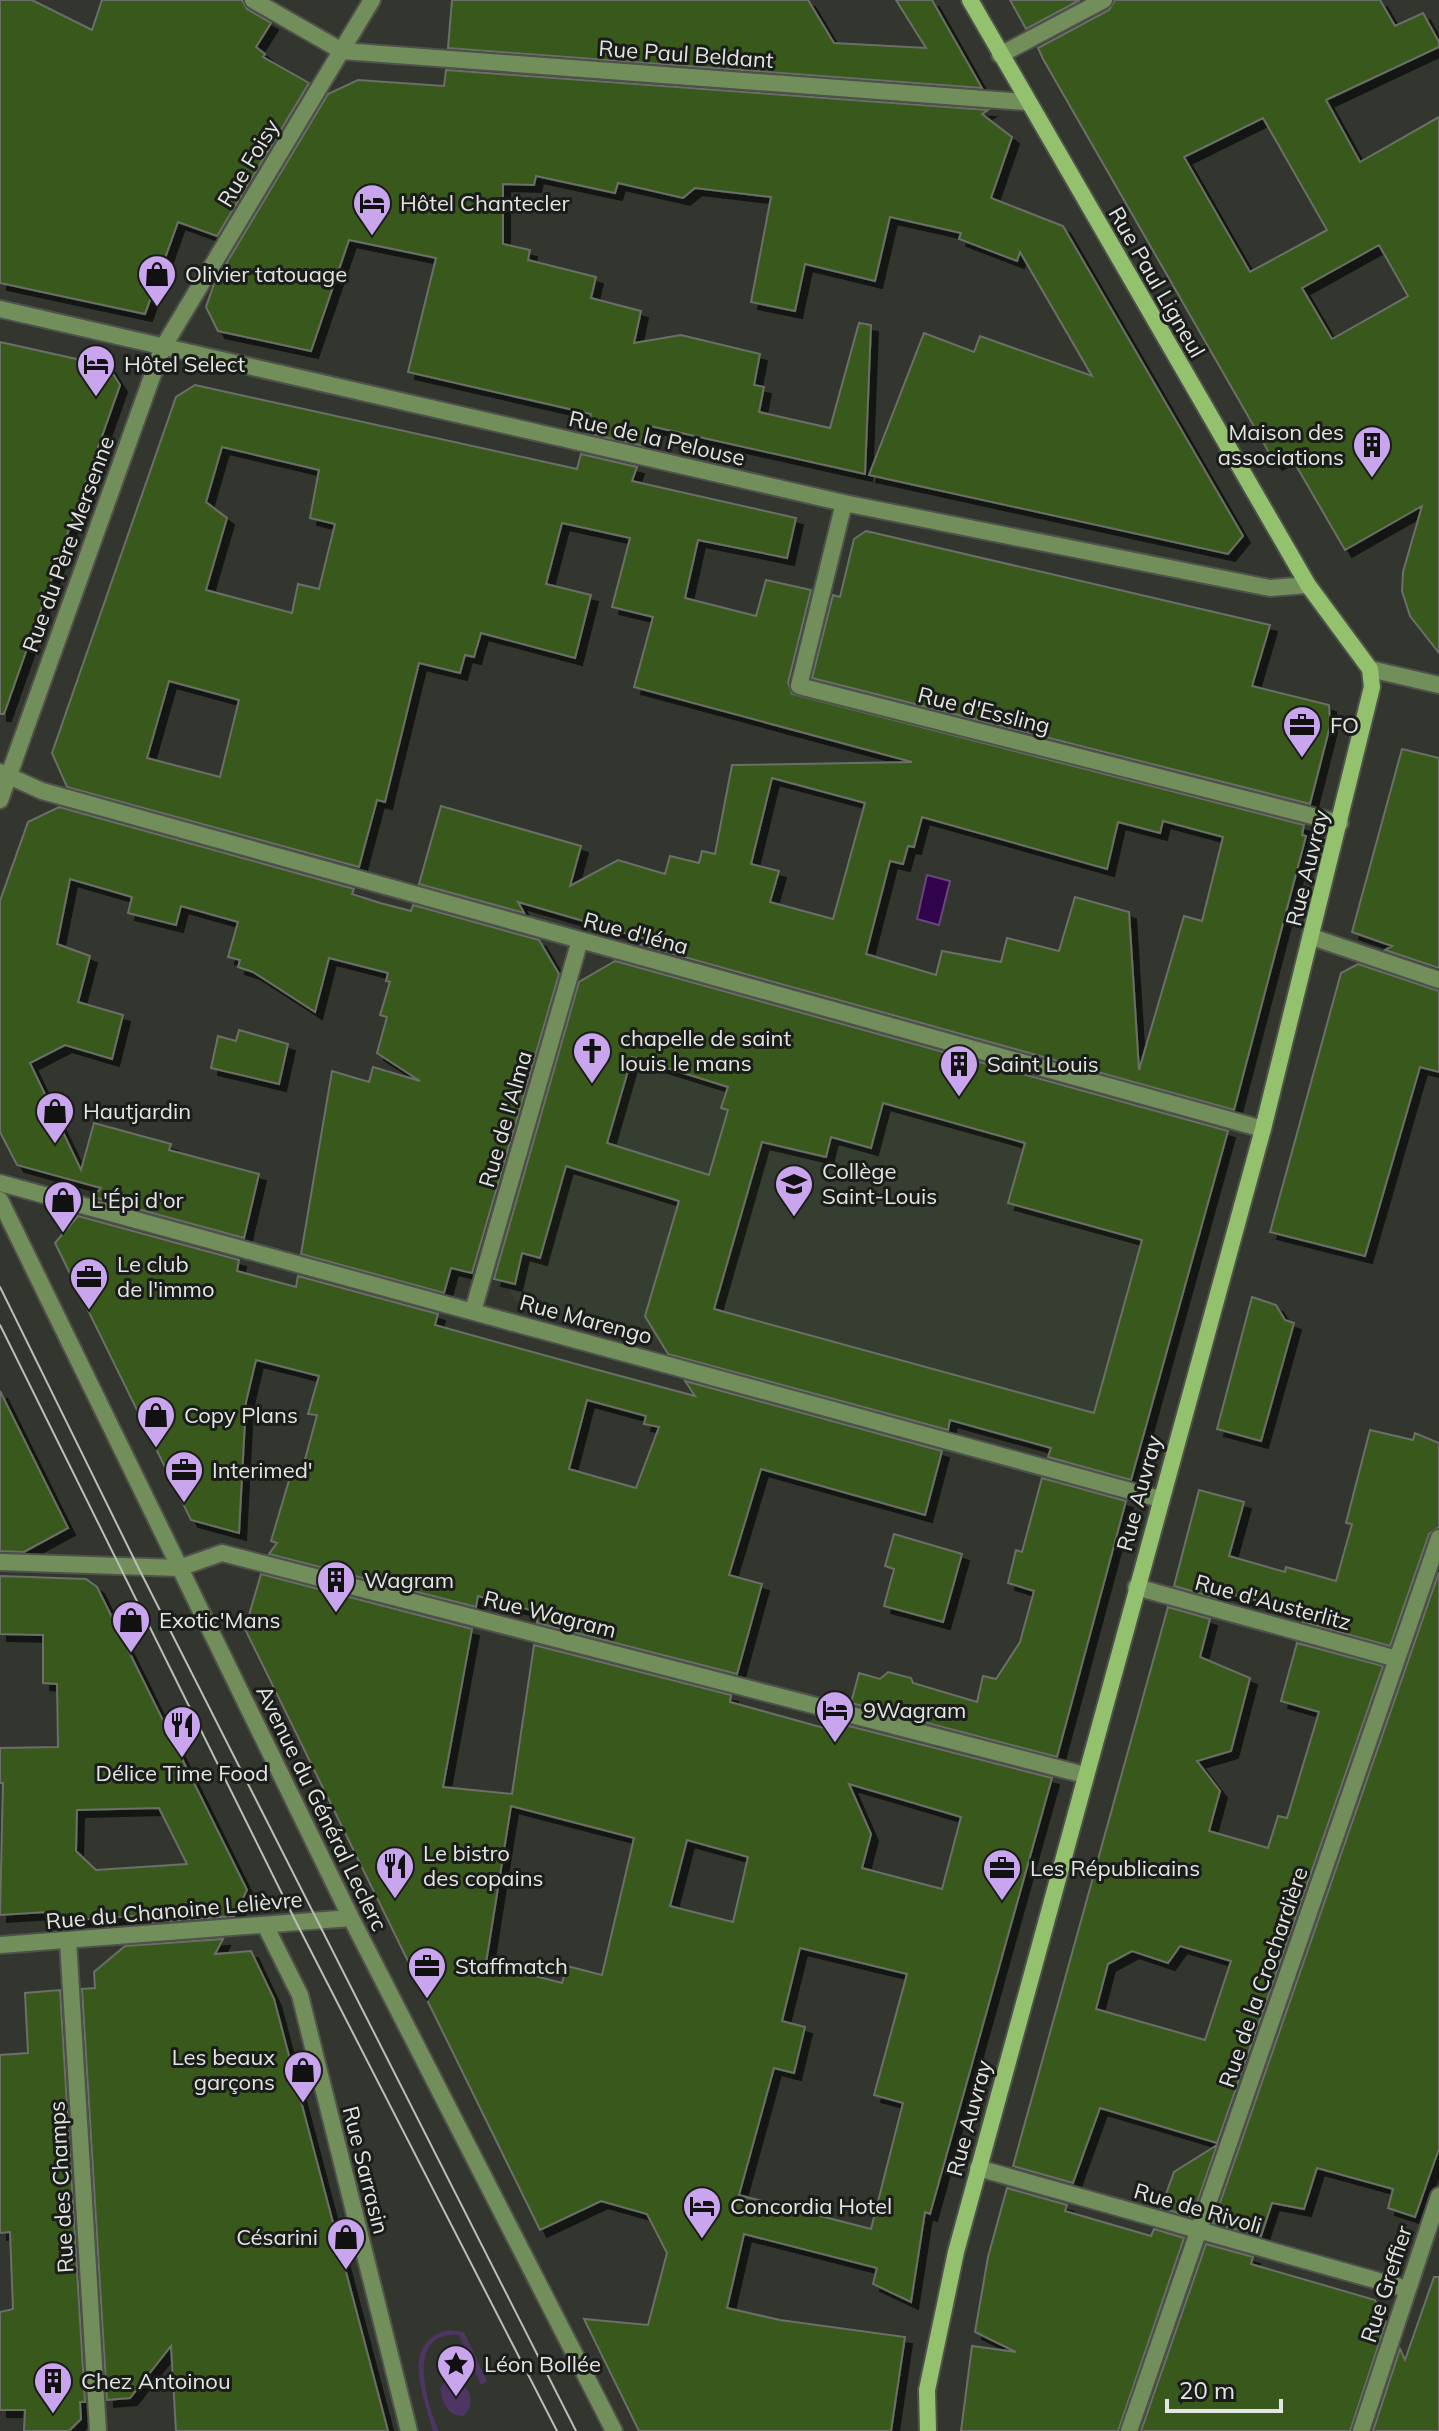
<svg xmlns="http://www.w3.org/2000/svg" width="1439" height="2431" viewBox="0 0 1439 2431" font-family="Mulish,sans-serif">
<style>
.built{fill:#363e31}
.green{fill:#4d3564}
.water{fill:#30034c;stroke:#664779;stroke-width:2}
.building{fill:#39591a;stroke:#6a6f67;stroke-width:2;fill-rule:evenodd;filter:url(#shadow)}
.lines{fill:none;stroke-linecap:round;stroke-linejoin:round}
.street-casing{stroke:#4e524b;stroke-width:20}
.secondary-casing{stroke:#4e524b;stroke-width:20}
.street{stroke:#728f5b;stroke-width:16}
.secondary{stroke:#93c16d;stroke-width:16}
.tram{stroke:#bbbdb8;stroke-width:2}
.labels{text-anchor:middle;stroke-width:6;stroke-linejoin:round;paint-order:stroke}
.street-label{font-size:22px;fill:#e3e5e1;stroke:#1b1d1a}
.poi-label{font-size:22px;fill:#e3e5e1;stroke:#1b1d1a;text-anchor:start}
</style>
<defs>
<filter id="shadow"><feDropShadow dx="7" dy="7" stdDeviation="0" flood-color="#0009"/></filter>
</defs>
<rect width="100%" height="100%" fill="#32362f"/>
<!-- built -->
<path class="built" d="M607,966L898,1048L1024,1143L1008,1203L1195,1252L1134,1471L515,1301L505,1282L590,976Z"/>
<!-- green -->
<path class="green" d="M448,2330L464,2332L487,2381L481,2385L459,2335C405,2330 426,2402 439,2431H433C424,2395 399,2344 448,2330Z
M447,2379C467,2380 480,2402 463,2416C447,2416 442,2402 440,2388Z"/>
<!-- water -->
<path class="water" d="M927,875L950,881L939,925L917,919Z"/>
<!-- building -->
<path class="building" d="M0,0H32L92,30L102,0H242L247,9L271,23L256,47L265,54L263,57L309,83L217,236L178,222L145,314L0,283Z
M452,0H808L834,43L926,48L896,0H932L982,88L448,48Z
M1010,0H1080L1026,29Z
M1115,0H1380L1395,26L1423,13L1439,42V47L1326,100L1360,162L1439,117V653L1410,616L1402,591L1403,572L1422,506L1345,550L1290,455L1275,463L1043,59L1038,48L1109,10ZM1263,118L1327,230L1250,272L1184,157ZM1379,245L1408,296L1332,339L1302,288Z
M446,70L988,110L982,114L1012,137L991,198L1063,226L1243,536L1228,554L869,475L924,333L974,352L980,336L1092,376L1020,252L1017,261L959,239L961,233L890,217L875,281L805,264L795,311L751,302L771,197L695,188L683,198L618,183L615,193L536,176L534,185L503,184V244L530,250L528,260L596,277L591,298L641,311L634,343L681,335L760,354L754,385L764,387L759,412L830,428L859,323L871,325L865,474L650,426L644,446L586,433L591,414L408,372L436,258L349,240L311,351L218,331L206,307L214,284L328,94L358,80L444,86Z
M0,342L108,366L120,385L4,714H0Z
M195,385L577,469L581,454L637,467L632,481L796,518L787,558L698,540L685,598L756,616L766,580L811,590L788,683L792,694L1304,825L1302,835L1306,836L1234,1110L641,945L649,940L518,902L524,913L419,884L441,806L581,846L570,886L618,860L665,874L670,856L699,863L702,851L715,854L732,765L912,762L634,687L653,617L612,607L630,538L562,523L546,584L591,595L575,658L481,633L474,657L465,655L460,673L419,663L385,802L377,800L359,867L67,787L52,753L176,397ZM222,447L319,470L310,518L335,524L319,589L298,584L292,613L206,590L227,518L206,502ZM169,681L239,700L220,777L147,758ZM772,778L865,803L833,919L770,902L779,871L751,864ZM922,817L1107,869L1118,822L1160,833L1163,821L1223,837L1202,921L1184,916L1139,1070L1129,912L1075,897L1059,951L1007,938L1001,962L942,951L936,975L866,954L890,861L903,864L908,846L914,847Z
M866,531L1270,625L1252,686L1329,705L1330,726L1310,804L812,678L833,595L840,597L854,539Z
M1402,749L1439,758V968L1385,950L1392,946L1352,932Z
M59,807L354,889L352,894L380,903L411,911L413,905L539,940L559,974L472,1273L451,1268L444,1293L301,1254L332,1071L369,1082L373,1067L420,1081L377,1053L387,1017L380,1015L390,982L386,981L388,973L329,958L315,1012L253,972L238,967L240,960L228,957L238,922L181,906L176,925L128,913L132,897L70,879L57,944L90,956L78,1002L123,1015L112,1059L65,1045L30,1063L81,1170L94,1123L171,1144L169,1150L259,1174L244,1238L93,1197L101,1188L17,1165L0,1132V901L28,822Z
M615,961L1228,1131L1131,1480L1048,1457L1051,1448L950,1420L948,1430L668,1354L645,1316L679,1201L566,1166L540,1258L522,1253L515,1284L494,1279L579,982ZM632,1057L728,1087L721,1108L728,1110L709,1175L607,1143ZM883,1103L1025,1143L1008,1203L1142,1240L1094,1413L714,1309L762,1142L826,1157L831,1137L871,1148Z
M1358,964L1439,991V1072L1420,1067L1365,1256L1270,1232L1341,973Z
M239,1030L288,1044L279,1084L211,1068L218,1036L236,1041Z
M78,1216L239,1260L237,1271L296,1287L298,1276L438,1314L435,1325L598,1370L695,1396L685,1381L942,1451L925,1515L761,1469L729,1575L762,1584L737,1674L537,1623L538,1612L478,1596L476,1607L269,1554L277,1543L271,1541L290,1477L303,1467L317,1415L308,1414L319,1376L256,1360L246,1402L239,1533L191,1520L55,1243ZM587,1400L646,1416L644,1424L659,1427L636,1488L569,1469Z
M1252,1297L1276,1305L1285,1320L1294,1323L1261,1441L1217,1429Z
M0,1391L68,1528L24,1552L0,1551Z
M1370,1430L1413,1440L1415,1433L1439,1443V1527L1429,1534L1390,1646L1303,1622L1305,1614L1259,1601L1218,1591L1216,1598L1174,1586L1199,1490L1244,1502L1229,1556L1285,1572L1286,1567L1336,1581L1352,1524L1346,1523Z
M1042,1478L1126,1501L1057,1757L851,1703L859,1673L880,1679L888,1672L911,1678L913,1683L977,1702L983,1676L996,1679L1020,1642L1034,1591L1008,1583L1016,1550L1022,1552Z
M894,1534L962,1554L943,1622L884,1606L894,1569L885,1566Z
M1439,1572V2149L1435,2160L1415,2217L1388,2208L1393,2189L1317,2168L1304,2209L1272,2203L1261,2236L1213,2223Z
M261,1574L472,1629L443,1787L512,1794L534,1645L731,1695L730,1702L842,1733L845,1725L1052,1778L930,2214L925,2212L911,2302L873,2284L877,2268L744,2234L727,2308L780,2320L905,2337L891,2431H639L584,2319L648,2325L667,2253L647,2214L601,2201L540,2230L245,1629ZM849,1784L961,1817L942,1889L862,1868L871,1834ZM511,1806L634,1838L602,1975L567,1966L562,1983L486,1963ZM687,1840L748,1857L733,1922L670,1906ZM800,1948L907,1974L874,2095L903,2103L871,2229L739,2195L774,2068L794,2073L805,2027L782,2021Z
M0,1576L86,1579L97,1587L247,1890L234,1916L154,1922L164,1914L46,1922V1912L0,1915L3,1783H0V1748L58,1747L57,1684L43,1683V1635L0,1634ZM159,1808L187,1864L96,1870L76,1851L77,1810Z
M1168,1607L1210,1619L1200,1657L1250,1678L1231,1751L1197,1761L1220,1791L1209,1831L1268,1848L1278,1816L1287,1818L1319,1712L1281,1701L1297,1643L1383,1666L1217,2143L1100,2108L1073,2183L1013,2166ZM1180,1946L1231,1961L1205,2040L1096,2009L1108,1964L1132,1951L1168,1963Z
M223,1939L215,1954L251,1951L274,1999L388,2431H176L171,2346L130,2398L107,2400L82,1989L95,1988L94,1972L125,1946Z
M60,1990L85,2402H80L81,2419L69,2431H24L25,2410H0V2312L13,2309L10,2232L0,2233V2055L28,2053L25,1993Z
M1217,2145L1192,2217L1161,2208L1174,2172Z
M1007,2188L1067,2205L1065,2211L1151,2236L1154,2229L1184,2238L1118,2431H961L972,2346L1016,2352L975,2332L988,2257Z
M1206,2244L1253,2257L1251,2264L1375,2300L1386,2322L1350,2431H1141Z
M1434,2277H1439V2431H1373L1400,2349L1405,2360Z"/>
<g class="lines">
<defs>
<path id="street" d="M253,0L342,51L1026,102
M1000,55L1104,0
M0,309L844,503L1270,588L1308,585
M844,503L799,686L1340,823
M1370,669L1439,685
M0,772L42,791L1263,1129
M0,800L162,349L372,0
M1312,937L1439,980
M0,1183L1160,1499
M0,1200L351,1918L614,2431
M473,1311L580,940
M0,1562L179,1568L222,1553L1085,1775
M1136,1587L1397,1659
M265,1925L300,1995L409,2431
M68,1941L98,2431
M0,1945L351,1918
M978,2168L1407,2289
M1129,2431L1439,1538
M1361,2431L1439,2196"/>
<path id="secondary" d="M928,2431L927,2390L956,2252L1263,1129L1372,687L1370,669L1308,585L970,0"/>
</defs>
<!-- street casing -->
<use href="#street" class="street-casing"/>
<!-- secondary casing -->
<use href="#secondary" class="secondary-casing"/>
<!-- street -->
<use href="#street" class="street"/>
<!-- secondary -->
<use href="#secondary" class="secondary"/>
<!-- tram -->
<path class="tram" d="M0,1287L138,1567L576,2431
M0,1325L296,1922L557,2431"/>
</g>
<!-- icons -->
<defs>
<symbol id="hotel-pin" viewBox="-11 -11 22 30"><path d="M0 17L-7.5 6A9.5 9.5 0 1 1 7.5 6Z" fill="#c9a5ee" stroke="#1b1d1a"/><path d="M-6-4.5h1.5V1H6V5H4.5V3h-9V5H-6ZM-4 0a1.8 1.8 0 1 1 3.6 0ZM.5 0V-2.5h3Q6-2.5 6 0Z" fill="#111"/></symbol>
<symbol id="shop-pin" viewBox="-11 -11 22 30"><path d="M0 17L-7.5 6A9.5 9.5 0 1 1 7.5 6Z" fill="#c9a5ee" stroke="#1b1d1a"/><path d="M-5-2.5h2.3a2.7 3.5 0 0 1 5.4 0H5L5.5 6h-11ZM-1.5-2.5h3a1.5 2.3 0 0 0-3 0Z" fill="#111"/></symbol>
<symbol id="building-pin" viewBox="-11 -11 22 30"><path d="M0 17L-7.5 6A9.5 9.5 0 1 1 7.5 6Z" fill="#c9a5ee" stroke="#1b1d1a"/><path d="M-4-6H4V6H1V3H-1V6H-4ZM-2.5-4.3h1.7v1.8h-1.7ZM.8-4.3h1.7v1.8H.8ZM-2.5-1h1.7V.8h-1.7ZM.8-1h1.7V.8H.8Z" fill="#111"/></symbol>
<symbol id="office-pin" viewBox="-11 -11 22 30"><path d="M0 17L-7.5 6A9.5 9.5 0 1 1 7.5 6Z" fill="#c9a5ee" stroke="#1b1d1a"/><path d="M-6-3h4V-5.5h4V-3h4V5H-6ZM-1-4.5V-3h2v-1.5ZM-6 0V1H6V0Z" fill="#111"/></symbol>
<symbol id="church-pin" viewBox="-11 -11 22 30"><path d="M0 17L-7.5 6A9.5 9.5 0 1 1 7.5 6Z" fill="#c9a5ee" stroke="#1b1d1a"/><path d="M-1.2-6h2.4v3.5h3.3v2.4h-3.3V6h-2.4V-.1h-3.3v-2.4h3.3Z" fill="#111"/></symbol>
<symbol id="school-pin" viewBox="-11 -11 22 30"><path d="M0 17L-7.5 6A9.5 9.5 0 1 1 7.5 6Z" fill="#c9a5ee" stroke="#1b1d1a"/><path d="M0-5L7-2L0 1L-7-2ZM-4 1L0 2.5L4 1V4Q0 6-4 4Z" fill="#111"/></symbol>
<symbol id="restaurant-pin" viewBox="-11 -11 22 30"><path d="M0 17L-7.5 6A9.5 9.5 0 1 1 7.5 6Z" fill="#c9a5ee" stroke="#1b1d1a"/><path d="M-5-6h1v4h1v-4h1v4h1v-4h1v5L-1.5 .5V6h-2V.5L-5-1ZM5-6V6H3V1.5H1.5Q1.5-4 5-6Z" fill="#111"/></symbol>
<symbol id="sight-pin" viewBox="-11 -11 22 30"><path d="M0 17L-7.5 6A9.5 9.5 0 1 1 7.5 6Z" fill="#c9a5ee" stroke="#1b1d1a"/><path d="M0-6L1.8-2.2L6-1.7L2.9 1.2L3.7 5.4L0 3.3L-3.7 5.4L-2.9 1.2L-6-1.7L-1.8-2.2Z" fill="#111"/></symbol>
</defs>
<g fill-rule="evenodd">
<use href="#hotel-pin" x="350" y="181" width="44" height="60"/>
<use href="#shop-pin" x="135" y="252" width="44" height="60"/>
<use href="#hotel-pin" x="74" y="342" width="44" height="60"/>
<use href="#building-pin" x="1350" y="423" width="44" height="60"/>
<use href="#office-pin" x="1280" y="703" width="44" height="60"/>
<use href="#church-pin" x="570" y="1029" width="44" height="60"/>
<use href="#building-pin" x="937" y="1042" width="44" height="60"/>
<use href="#shop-pin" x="33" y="1089" width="44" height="60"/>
<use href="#school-pin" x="772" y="1162" width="44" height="60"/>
<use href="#shop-pin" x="41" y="1178" width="44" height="60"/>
<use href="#office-pin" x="67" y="1255" width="44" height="60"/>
<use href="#shop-pin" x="134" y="1393" width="44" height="60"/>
<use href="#office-pin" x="162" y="1448" width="44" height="60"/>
<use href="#building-pin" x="314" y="1558" width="44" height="60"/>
<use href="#shop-pin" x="109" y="1598" width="44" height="60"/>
<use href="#hotel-pin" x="813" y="1688" width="44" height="60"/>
<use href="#restaurant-pin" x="160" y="1703" width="44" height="60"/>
<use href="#restaurant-pin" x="373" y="1844" width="44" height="60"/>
<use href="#office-pin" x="980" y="1846" width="44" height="60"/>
<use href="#office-pin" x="405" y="1944" width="44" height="60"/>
<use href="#shop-pin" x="281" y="2048" width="44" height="60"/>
<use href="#hotel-pin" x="680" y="2184" width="44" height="60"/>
<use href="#shop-pin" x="324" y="2215" width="44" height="60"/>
<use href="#sight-pin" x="434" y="2342" width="44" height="60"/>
<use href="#building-pin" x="31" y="2359" width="44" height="60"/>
</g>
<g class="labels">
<!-- street labels -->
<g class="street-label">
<text transform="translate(686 54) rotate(4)" y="8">Rue Paul Beldant</text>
<text transform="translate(248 163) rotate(-59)" y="8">Rue Foisy</text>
<text transform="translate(1157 282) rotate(60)" y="8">Rue Paul Ligneul</text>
<text transform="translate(657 438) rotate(13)" y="8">Rue de la Pelouse</text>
<text transform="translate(68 544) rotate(-70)" y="8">Rue du Père Mersenne</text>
<text transform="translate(984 710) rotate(14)" y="8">Rue d'Essling</text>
<text transform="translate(1307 868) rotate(-76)" y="8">Rue Auvray</text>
<text transform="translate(636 933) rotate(15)" y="8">Rue d'Iéna</text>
<text transform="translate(505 1119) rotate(-74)" y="8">Rue de l'Alma</text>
<text transform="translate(586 1319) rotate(15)" y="8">Rue Marengo</text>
<text transform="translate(1139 1493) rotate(-75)" y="8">Rue Auvray</text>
<text transform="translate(1273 1602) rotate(15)" y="8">Rue d'Austerlitz</text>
<text transform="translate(550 1614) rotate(14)" y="8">Rue Wagram</text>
<text transform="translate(322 1808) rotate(64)" y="8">Avenue du Général Leclerc</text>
<text transform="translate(174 1910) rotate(-5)" y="8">Rue du Chanoine Lelièvre</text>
<text transform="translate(1263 1977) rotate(-71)" y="8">Rue de la Crochardière</text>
<text transform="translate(969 2118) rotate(-75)" y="8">Rue Auvray</text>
<text transform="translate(366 2170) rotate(76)" y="8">Rue Sarrasin</text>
<text transform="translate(61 2187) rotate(-93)" y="8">Rue des Champs</text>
<text transform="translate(1198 2208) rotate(16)" y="8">Rue de Rivoli</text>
<text transform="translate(1386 2284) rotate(-72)" y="8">Rue Greffier</text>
</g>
<!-- poi labels -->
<g class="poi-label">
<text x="400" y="211">Hôtel Chantecler</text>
<text x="185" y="282">Olivier tatouage</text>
<text x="124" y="372">Hôtel Select</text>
<text x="1344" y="440" text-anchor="end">Maison des<tspan x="1344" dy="25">associations</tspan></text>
<text x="1330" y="733">FO</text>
<text x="620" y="1046">chapelle de saint<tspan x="620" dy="25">louis le mans</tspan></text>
<text x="987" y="1072">Saint Louis</text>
<text x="83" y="1119">Hautjardin</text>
<text x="822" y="1179">Collège<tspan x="822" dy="25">Saint-Louis</tspan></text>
<text x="91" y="1208">L'Épi d'or</text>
<text x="117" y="1272">Le club<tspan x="117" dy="25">de l'immo</tspan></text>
<text x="184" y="1423">Copy Plans</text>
<text x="212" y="1478">Interimed'</text>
<text x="364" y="1588">Wagram</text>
<text x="159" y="1628">Exotic'Mans</text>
<text x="863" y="1718">9Wagram</text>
<text x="182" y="1781" text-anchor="middle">Délice Time Food</text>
<text x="423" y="1861">Le bistro<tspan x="423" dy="25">des copains</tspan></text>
<text x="1030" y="1876">Les Républicains</text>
<text x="455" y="1974">Staffmatch</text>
<text x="275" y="2065" text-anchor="end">Les beaux<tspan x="275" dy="25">garçons</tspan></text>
<text x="730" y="2214">Concordia Hotel</text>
<text x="318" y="2245" text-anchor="end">Césarini</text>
<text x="484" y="2372">Léon Bollée</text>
<text x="81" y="2389">Chez Antoinou</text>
</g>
</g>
<!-- scale -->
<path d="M1167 2399v12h114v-12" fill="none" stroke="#e3e5e1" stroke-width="4"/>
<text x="1179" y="2399" font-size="24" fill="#e3e5e1" stroke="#1b1d1a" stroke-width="6" paint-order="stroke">20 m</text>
</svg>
